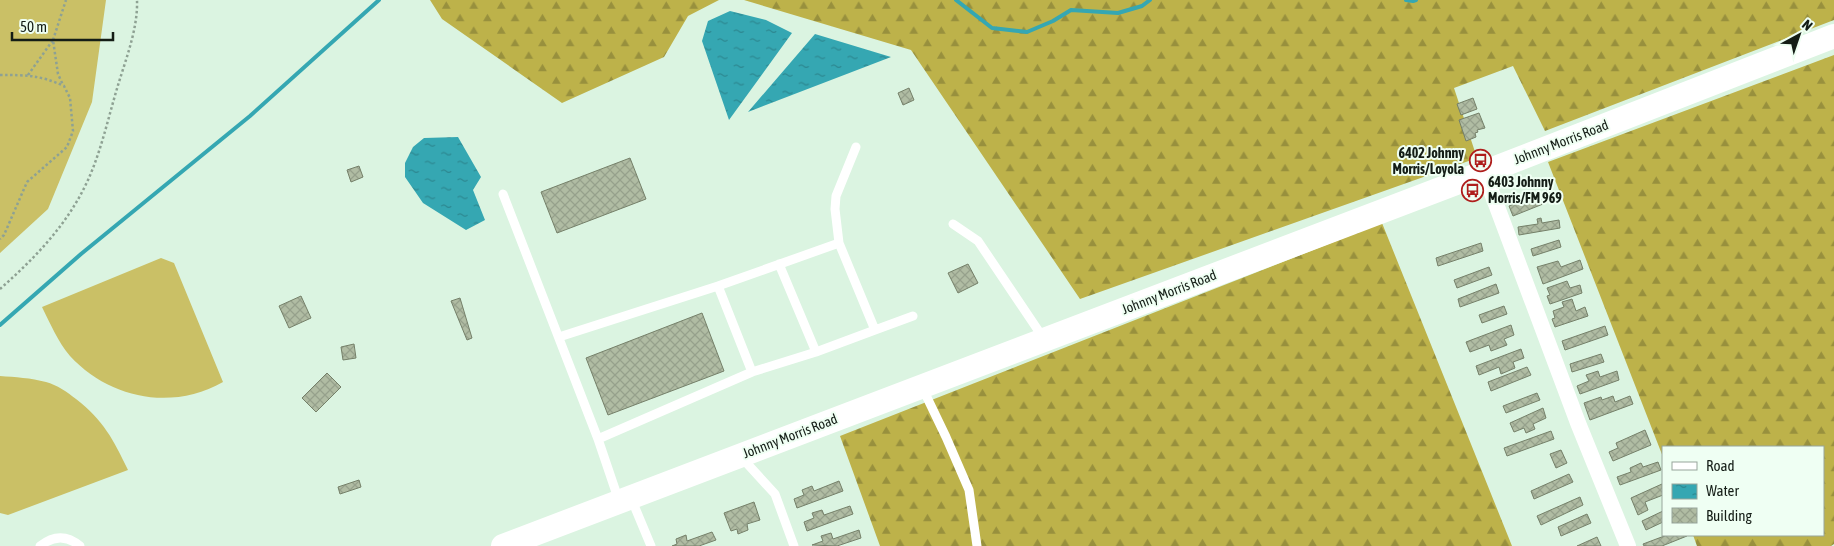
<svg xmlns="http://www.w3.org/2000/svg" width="1834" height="546" viewBox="0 0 1834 546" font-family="'Asap Condensed',sans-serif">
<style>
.grass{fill:#cac066}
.forest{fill:url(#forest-firs)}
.water{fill:url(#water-ripples)}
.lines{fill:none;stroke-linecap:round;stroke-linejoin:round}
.stream{stroke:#35a7b2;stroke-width:4}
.building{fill:url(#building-cross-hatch);stroke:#758069}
.path{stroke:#8ea193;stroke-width:2.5;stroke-dasharray:2.5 2.5;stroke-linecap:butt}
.lane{stroke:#fff;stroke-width:9}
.street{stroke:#fff;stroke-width:16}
.secondary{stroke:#fff;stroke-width:24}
.labels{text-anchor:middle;stroke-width:4;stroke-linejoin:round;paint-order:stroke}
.street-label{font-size:14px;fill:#141d16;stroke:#effff3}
.poi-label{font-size:14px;font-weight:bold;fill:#141d16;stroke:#effff3;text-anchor:end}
</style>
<defs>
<pattern id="forest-firs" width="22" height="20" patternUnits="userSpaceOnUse" patternTransform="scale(1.25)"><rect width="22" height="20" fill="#bdb24a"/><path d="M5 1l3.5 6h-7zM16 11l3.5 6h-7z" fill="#98903d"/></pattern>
<pattern id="water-ripples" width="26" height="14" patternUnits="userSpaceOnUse" patternTransform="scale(1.25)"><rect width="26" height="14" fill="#35a7b2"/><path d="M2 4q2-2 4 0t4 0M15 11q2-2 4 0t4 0" fill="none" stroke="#2c8790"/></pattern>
<pattern id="building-cross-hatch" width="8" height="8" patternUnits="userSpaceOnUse" patternTransform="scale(1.25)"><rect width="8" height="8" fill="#b0bca3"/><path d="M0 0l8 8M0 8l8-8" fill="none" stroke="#96a18c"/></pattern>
</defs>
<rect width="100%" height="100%" fill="#dbf4e1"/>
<!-- grass -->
<path class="grass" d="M0,0H106L92,102L48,209L0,253Z
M161,258L174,263L223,382C172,411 110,399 70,356C58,342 50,323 42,307Z
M0,376C15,377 31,378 46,382C57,385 67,392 76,399C104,421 113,439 128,470L8,515L0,513Z"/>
<!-- forest -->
<path class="forest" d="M430,0H719L688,16L664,57L562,103L442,19Z
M744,0H1834V20L1545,131L1513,66L1454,88L1477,158L1080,299L911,50Z
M1834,55V544L1831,546H1697L1693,535H1823V447H1663V457L1548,162Z
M1382,223L1512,546H880L840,436Z"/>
<!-- water -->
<path class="water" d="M730,11L766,20L792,33L729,120L702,41L708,21Z
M815,34L891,57L748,112Z
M458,137L481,177L473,190L485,220L466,230L423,203L405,177V163L413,147L424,138Z"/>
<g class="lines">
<!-- stream -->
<path class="stream" d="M956,0L992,28L1027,32L1053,21L1071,10L1118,13L1142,6L1150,0
M1406,0L1413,1L1416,0
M0,325L81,254L250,116L379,0"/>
</g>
<!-- building -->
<path class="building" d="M909,88L914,100L903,105L898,93Z
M1473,98L1477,109L1461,115L1457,104Z
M1479,113L1485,128L1477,130L1478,132L1475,133L1476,137L1466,141L1459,120Z
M630,158L646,199L557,233L541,192Z
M359,166L363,177L351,182L347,170Z
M1549,190L1553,200L1513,216L1509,206Z
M1541,218L1542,223L1559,220L1560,228L1519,235L1518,227L1538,224L1537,219Z
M1559,240L1561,247L1533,256L1531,249Z
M1481,243L1483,251L1438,266L1436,258Z
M1580,260L1583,269L1543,284L1537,267L1558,261L1561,267Z
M968,264L978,283L958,293L948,273Z
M1489,267L1492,275L1457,288L1454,280Z
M1567,281L1570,288L1580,285L1582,293L1550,304L1547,296L1550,295L1547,288Z
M1496,284L1499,293L1460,307L1458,299Z
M301,296L311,318L289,328L279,306Z
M460,298L472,338L467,340L451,301Z
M1572,299L1576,311L1585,307L1588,316L1555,327L1552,319L1555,318L1553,311L1564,307L1562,302Z
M1504,306L1507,314L1482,323L1479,315Z
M702,313L724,371L608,415L586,358Z
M1511,325L1514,335L1504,339L1507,345L1491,351L1489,345L1470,352L1466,342Z
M1605,326L1608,335L1565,350L1562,341Z
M354,344L356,358L343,360L341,347Z
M1521,349L1524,358L1513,362L1515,368L1501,374L1499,367L1479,375L1476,366Z
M1601,354L1604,362L1572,372L1570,364Z
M1527,367L1531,375L1491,391L1488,382Z
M1598,371L1600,377L1617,371L1619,380L1580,394L1577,386L1589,381L1586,375Z
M327,373L341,387L316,412L302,398Z
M1537,393L1540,400L1506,413L1503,406Z
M1613,396L1615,402L1630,396L1633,404L1590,420L1584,403L1601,397L1602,400Z
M1543,408L1546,418L1533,424L1535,429L1526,433L1524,428L1514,432L1510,423Z
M1645,430L1651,445L1613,461L1609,452L1618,448L1616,443Z
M1551,431L1554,439L1507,456L1504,448Z
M1561,450L1567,463L1556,468L1550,454Z
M1658,462L1661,470L1620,485L1617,477L1631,472L1630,468L1641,463L1643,467Z
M1569,474L1573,482L1534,499L1531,491Z
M359,480L361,487L340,494L338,487Z
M839,481L843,491L797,508L794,499L804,495L802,490L812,486L814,491Z
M1662,484L1663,495L1645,502L1648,510L1638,515L1631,498Z
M1580,497L1583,505L1541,525L1537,516Z
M754,502L760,520L747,524L748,530L738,534L737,529L731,531L724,513Z
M850,506L853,514L807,531L804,522L814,518L812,513L822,510L824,515Z
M1663,511V522L1646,530L1642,521Z
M1587,514L1591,523L1561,536L1558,527Z
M859,530L861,538L837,546L812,545L823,541L821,536L831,533L833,539Z
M712,532L716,540L699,546H672L677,544L676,539L686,535L687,541Z
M1667,535H1687V536L1662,546H1644L1643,544Z
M1597,537L1601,546H1577Z"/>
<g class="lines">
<!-- path -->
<path class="path" d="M53,40L66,0
M0,75C26,75 40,75 64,86L70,98L73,131L67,147L27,182L4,235L0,239
M28,75L53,40L58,74L63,85
M0,289C35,258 68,224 88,180C102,149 109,114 119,82C127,56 138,27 137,0"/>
<!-- lane -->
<path class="lane" d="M503,194L598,439L619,501
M953,224L978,241L1044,339
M839,243L875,330L913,316
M718,286L839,243L835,209L836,196L856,147
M559,337L718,286L752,372L598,439
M816,352L875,330
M752,372L816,352L779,264
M922,387L946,437L969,490L977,546
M742,458L775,494L794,546
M631,498L651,546
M40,546C54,535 67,535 80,546"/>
<!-- street -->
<path class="street" d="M1484,172L1578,423L1628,546"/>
<!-- secondary -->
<path class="secondary" d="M503,546L1485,172L1834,36"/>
</g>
<!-- icons -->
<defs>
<symbol id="bus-ring" viewBox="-11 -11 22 22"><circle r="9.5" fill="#effff3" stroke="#af1e1c" stroke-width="1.5"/><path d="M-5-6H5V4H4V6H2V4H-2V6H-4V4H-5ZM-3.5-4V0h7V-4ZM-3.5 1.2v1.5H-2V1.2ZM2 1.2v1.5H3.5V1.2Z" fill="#af1e1c"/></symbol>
</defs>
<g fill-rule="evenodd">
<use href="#bus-ring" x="1468" y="148" width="25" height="25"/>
<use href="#bus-ring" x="1460" y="178" width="25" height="25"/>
</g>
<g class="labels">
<!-- street labels -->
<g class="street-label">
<text transform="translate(1561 142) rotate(-21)" y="5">Johnny Morris Road</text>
<text transform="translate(1169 292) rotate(-21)" y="5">Johnny Morris Road</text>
<text transform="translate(790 436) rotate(-21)" y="5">Johnny Morris Road</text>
</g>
<!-- poi labels -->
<g class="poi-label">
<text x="1464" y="158">6402 Johnny<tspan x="1464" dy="16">Morris/Loyola</tspan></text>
<text x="1488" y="187" text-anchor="start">6403 Johnny<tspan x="1488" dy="16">Morris/FM 969</tspan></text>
</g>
</g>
<!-- legend -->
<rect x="1662" y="446" width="162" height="90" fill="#effff3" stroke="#97a59b"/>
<rect x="1672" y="462" width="25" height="8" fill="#ffffff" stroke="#97a59b"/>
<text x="1706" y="471" font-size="15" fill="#141d16">Road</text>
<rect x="1672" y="484" width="25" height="15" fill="url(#water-ripples)" stroke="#97a59b"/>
<text x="1706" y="496" font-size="15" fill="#141d16">Water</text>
<rect x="1672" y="508" width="25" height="15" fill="url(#building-cross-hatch)" stroke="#97a59b"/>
<text x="1706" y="521" font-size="15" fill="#141d16">Building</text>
<!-- north arrow -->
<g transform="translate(1799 35) rotate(40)" stroke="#effff3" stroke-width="4" paint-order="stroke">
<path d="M0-4L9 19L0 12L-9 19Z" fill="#141d16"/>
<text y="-8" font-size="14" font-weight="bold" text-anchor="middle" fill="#141d16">N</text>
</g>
<!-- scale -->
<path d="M12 32v8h101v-8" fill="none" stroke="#141d16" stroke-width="2.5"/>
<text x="20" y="32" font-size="15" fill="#141d16" stroke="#effff3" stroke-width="4" paint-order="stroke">50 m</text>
</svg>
